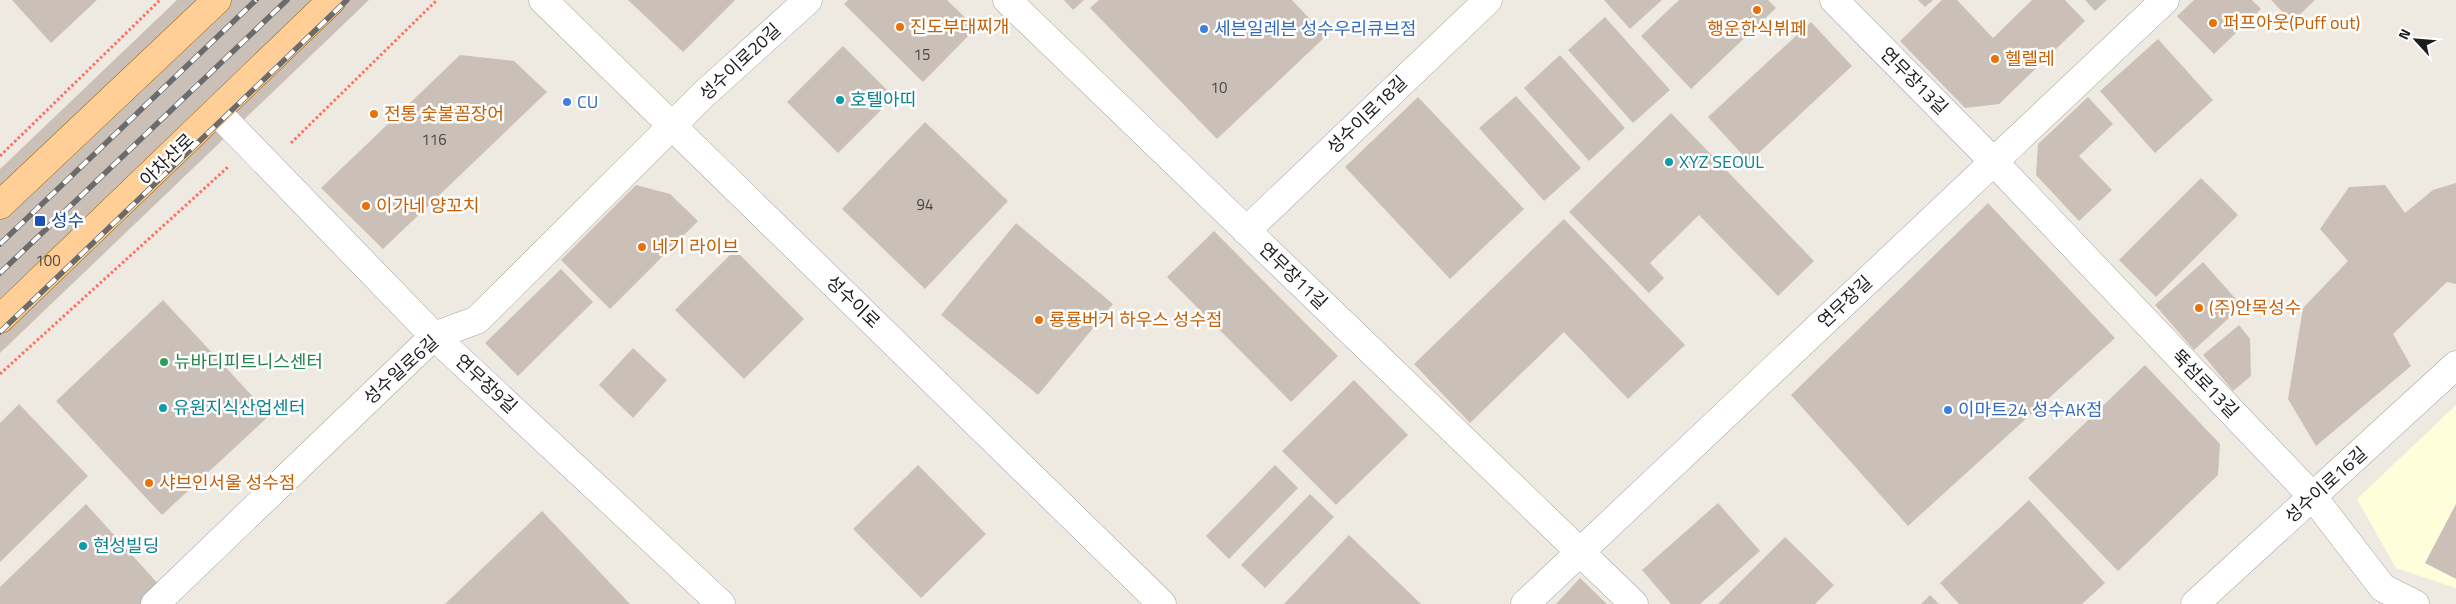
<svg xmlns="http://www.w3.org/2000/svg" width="2456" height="604" viewBox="0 0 2456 604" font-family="'Titillium Web','Noto Sans KR',sans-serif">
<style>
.education{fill:#fffedb}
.building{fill:#cbc0b7}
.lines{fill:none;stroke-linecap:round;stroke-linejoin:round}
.minor-casing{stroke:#a4a4a4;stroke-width:29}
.major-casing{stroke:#966000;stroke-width:29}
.path{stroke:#ff6f63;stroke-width:3;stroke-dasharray:2.5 2.5;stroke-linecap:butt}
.minor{stroke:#fff;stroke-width:28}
.major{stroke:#ffcf97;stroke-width:28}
.rail-casing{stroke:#6b6b6b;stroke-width:5.5}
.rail{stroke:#fff;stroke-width:4;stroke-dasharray:11;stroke-linecap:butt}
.food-dot{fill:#e8710a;stroke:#fff;stroke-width:2}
.shop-dot{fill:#3f7fe0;stroke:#fff;stroke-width:2}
.culture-dot{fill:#0f9aa8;stroke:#fff;stroke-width:2}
.transit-dot{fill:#1a4fb4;stroke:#fff;stroke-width:2}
.leisure-dot{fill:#2e9e5b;stroke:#fff;stroke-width:2}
.labels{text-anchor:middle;stroke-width:5;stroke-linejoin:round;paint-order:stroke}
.number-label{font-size:15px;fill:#484644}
.food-label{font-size:18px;fill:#c56008;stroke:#fff;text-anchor:start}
.shop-label{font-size:18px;fill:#366cbe;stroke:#fff;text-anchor:start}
.street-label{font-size:18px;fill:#1d1d1d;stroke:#fff}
.culture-label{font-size:18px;fill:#0d838f;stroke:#fff;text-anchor:start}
.transit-label{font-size:18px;fill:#164399;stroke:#fff;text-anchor:start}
.leisure-label{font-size:18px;fill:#27864d;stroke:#fff;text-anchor:start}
</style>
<rect width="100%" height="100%" fill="#efeae1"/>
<!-- education -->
<path class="education" d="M2456,405V588L2396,568L2357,499Z"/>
<!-- building -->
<path class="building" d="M12,0H97L51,43Z
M177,0H369L0,353V169Z
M628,0H735L683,52Z
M848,0H947L976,28L923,82L844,4Z
M1064,0H1084L1073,10Z
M1099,0H1292L1326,36L1217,139L1090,8Z
M1604,0H1662L1630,29Z
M1679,0H1768L1776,8L1691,89L1641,36Z
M1918,0H1933L1925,7Z
M1942,0H1957L1993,38L2032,0H2065L2085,21L1999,104L1965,108L1900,41Z
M2085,0H2107L2095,11Z
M2194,0H2252L2261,9L2214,54L2177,16Z
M2271,0H2315L2292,22Z
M1605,17L1670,90L1633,123L1568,50Z
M1811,22L1852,66L1749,162L1708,117Z
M2158,39L2213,100L2155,153L2100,91Z
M843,46L894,97L838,153L787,102Z
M460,55L514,61L547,92L383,249L321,188Z
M1560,55L1625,128L1589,161L1524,88Z
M1516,96L1581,168L1544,201L1479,128Z
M1418,97L1524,209L1450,279L1345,167Z
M2088,97L2113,124L2079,156L2112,190L2079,221L2036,175L2038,144Z
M1671,113L1814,261L1778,296L1699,215L1650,263L1664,278L1649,293L1569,212Z
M925,122L1008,201L925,289L842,209Z
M2201,178L2238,215L2156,297L2119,260Z
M2456,183V284L2447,282L2393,334L2411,366L2316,446L2288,399L2303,308L2348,261L2320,229L2349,187L2385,185L2405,213L2433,190Z
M636,185L670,194L698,221L610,309L561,260Z
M1988,203L2115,338L1908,526L1791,395Z
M1564,219L1685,345L1628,399L1564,332L1470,423L1414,364Z
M1016,223L1113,304L1038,395L941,315Z
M1214,231L1338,356L1291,402L1167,277Z
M735,250L804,319L744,379L675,310Z
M2203,262L2242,306L2194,350L2155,305Z
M561,269L593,302L518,376L485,343Z
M163,300L270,415L162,515L56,401Z
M2239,325L2250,339L2251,376L2233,391L2203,355Z
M633,348L667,380L633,418L599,385Z
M2145,365L2220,444L2218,475L2118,571L2028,478Z
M1354,380L1408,435L1336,505L1282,451Z
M19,404L88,476L0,562V423Z
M918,465L986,534L921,598L853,529Z
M1275,465L1298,488L1229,559L1206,536Z
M1310,494L1334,517L1265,588L1241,565Z
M2029,500L2105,583L2082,604H1959L1940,583Z
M1718,503L1760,551L1700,604H1671L1642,570Z
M86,504L161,587L142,604H0V587Z
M2456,504V579L2425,563Z
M542,511L630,604H445Z
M1349,535L1421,604H1284Z
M1785,537L1834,585L1815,604H1718Z
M1580,578L1607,604H1556Z
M1930,595L1939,604H1921Z"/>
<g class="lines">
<defs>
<path id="minor" d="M543,0L1162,604
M1007,0L1634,604
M1834,0L1994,162L2313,497L2383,588L2415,604
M217,112L434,336L721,604
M1246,231L1488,0
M155,604L434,336L477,320L704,94L808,0
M1525,604L2165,0
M2195,604L2456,365"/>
<path id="major" d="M0,205L217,0
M0,319L332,0"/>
</defs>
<!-- minor casing -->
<use href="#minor" class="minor-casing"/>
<!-- major casing -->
<use href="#major" class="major-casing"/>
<!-- path -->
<path class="path" d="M291,143L437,0
M0,156L160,0
M0,374L228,167"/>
<!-- minor -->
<use href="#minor" class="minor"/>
<!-- major -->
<use href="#major" class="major"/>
<defs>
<path id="rail" d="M0,244L256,0
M0,273L287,0
M0,332L347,0"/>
</defs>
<!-- rail casing -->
<use href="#rail" class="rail-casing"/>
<!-- rail -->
<use href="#rail" class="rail"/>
</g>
<!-- markers -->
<g class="food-dot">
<circle cx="1757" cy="10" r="5"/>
<circle cx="2213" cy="23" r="5"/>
<circle cx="900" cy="27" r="5"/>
<circle cx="1995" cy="59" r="5"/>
<circle cx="374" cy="114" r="5"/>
<circle cx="366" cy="206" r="5"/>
<circle cx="642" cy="247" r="5"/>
<circle cx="2199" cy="308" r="5"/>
<circle cx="1039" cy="320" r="5"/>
<circle cx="149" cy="483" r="5"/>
</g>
<g class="shop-dot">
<circle cx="1204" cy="29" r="5"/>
<circle cx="567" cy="102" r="5"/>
<circle cx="1948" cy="410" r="5"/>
</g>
<g class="culture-dot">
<circle cx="840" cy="100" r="5"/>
<circle cx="1669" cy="162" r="5"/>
<circle cx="163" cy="408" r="5"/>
<circle cx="83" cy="546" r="5"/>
</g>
<rect class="transit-dot" x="34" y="215" width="12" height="12" rx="2.5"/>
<circle class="leisure-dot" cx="164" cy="362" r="5"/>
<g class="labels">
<!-- number labels -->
<g class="number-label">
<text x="922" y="60">15</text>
<text x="1219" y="93">10</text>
<text x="434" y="145">116</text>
<text x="925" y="210">94</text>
<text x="48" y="266">100</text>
</g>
<!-- food labels -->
<g class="food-label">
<text x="2223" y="29">퍼프아웃(Puff out)</text>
<text x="910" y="33">진도부대찌개</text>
<text x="1757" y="35" text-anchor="middle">행운한식뷔페</text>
<text x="2005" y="65">헬렐레</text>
<text x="384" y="120">전통 숯불꼼장어</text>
<text x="376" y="212">이가네 양꼬치</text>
<text x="652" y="253">네기 라이브</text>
<text x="2209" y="314">(주)안목성수</text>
<text x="1049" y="326">룡룡버거 하우스 성수점</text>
<text x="159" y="489">샤브인서울 성수점</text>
</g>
<!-- shop labels -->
<g class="shop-label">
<text x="1214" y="35">세븐일레븐 성수우리큐브점</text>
<text x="577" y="108">CU</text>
<text x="1958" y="416">이마트24 성수AK점</text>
</g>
<!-- street labels -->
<g class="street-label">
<text transform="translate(740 62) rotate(-43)" y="6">성수이로20길</text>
<text transform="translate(1914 81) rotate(45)" y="6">연무장13길</text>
<text transform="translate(1367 115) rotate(-44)" y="6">성수이로18길</text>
<text transform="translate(167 160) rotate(-44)" y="6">아차산로</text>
<text transform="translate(1293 276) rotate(44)" y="6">연무장11길</text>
<text transform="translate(853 302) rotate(44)" y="6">성수이로</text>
<text transform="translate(1845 302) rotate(-43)" y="6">연무장길</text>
<text transform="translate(401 370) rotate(-42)" y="6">성수일로6길</text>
<text transform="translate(486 384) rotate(43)" y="6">연무장9길</text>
<text transform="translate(2205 384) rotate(46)" y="6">뚝섬로13길</text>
<text transform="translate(2326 485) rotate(-42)" y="6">성수이로16길</text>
</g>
<!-- culture labels -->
<g class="culture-label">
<text x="850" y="106">호텔아띠</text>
<text x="1679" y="168">XYZ SEOUL</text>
<text x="173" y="414">유원지식산업센터</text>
<text x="93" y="552">현성빌딩</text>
</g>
<!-- transit labels -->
<g class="transit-label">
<text x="51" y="227">성수</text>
</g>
<!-- leisure labels -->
<g class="leisure-label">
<text x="174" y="368">뉴바디피트니스센터</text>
</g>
</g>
<!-- north arrow -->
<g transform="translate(2416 40) rotate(296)" stroke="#ffffff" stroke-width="4" paint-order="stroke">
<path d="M0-4L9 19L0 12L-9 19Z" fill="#1d1d1d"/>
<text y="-8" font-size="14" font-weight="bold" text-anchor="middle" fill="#1d1d1d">N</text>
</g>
</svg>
